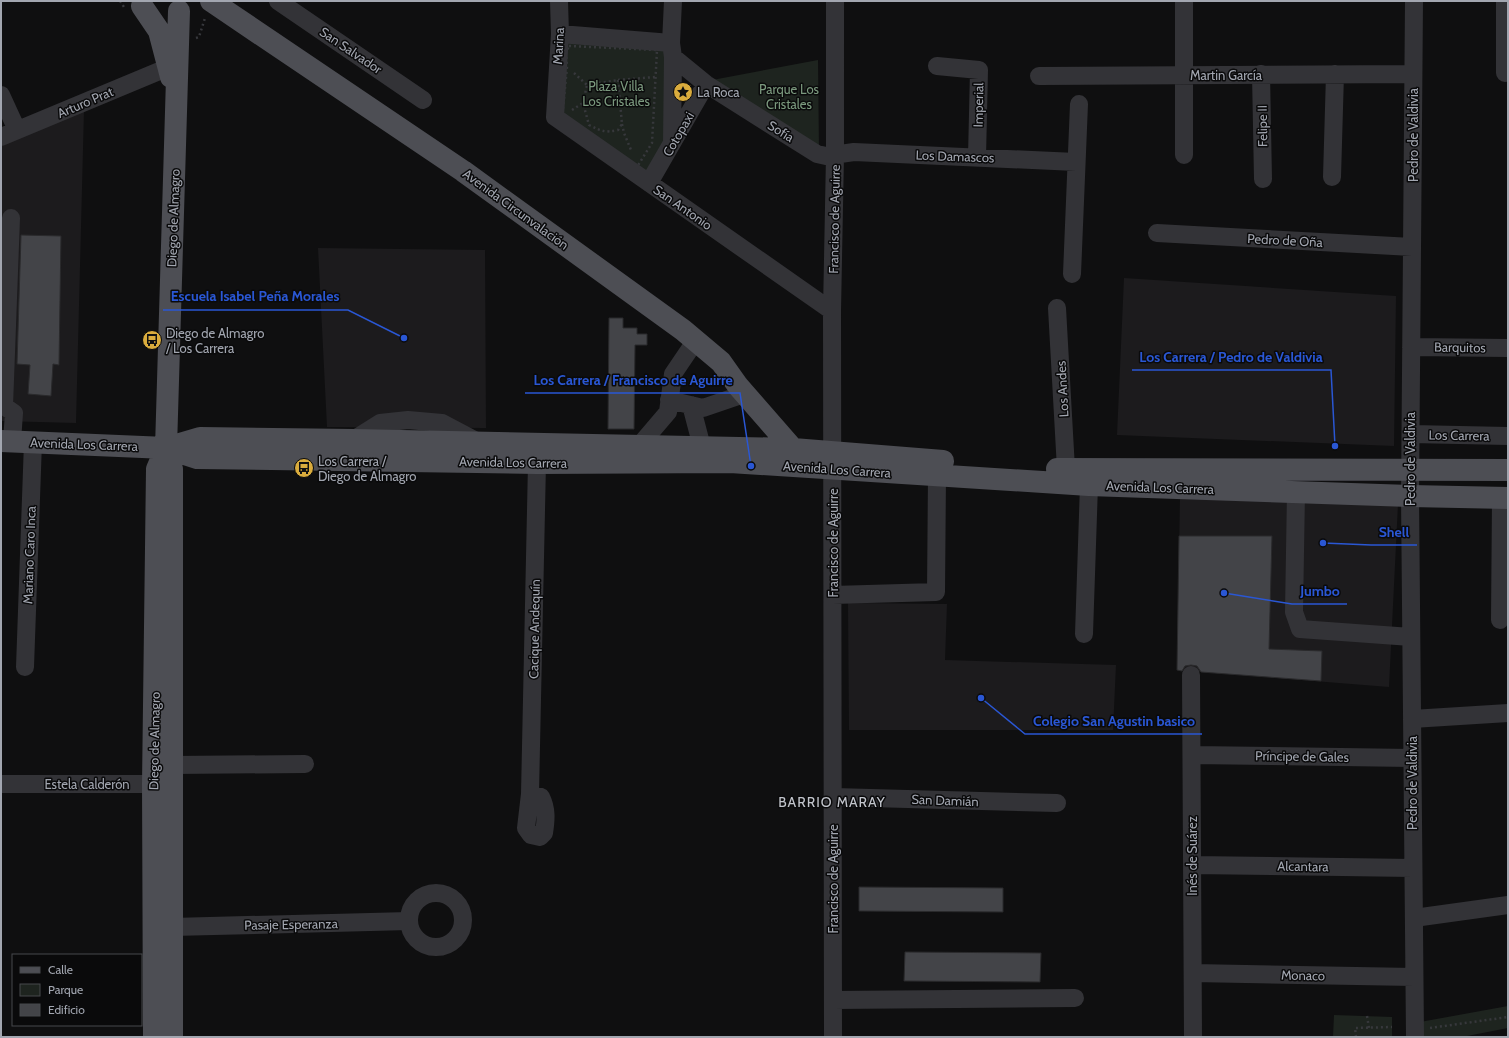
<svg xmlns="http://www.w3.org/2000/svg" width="1509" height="1038" viewBox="0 0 1509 1038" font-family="Cabin,sans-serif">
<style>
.built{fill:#1c1b1d}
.green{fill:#1e241f}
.building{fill:#434448;stroke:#2a2a2c}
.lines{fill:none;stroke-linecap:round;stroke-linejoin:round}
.path{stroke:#37383c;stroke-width:2.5;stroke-dasharray:2 3;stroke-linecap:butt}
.minor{stroke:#333337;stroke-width:18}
.major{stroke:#4d4e54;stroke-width:22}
.labels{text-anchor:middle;stroke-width:3;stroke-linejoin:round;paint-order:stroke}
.street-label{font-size:13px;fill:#a2a6b0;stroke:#0a0a0b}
.park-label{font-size:13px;fill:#7b997e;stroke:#0a0a0b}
.poi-label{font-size:13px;fill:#a2a6b0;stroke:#0a0a0b;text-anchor:start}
.neighbourhood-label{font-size:14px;letter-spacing:1px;fill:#c2c5cc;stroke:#0a0a0b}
.leader{fill:none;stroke:#2a57d4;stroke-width:1.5}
.callout-dot{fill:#2a57d4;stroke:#0a0a0b;stroke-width:1.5}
.callout-label{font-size:14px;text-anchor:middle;font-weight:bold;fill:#2a57d4;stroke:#0a0a0b;stroke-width:3;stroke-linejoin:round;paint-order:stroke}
</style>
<rect width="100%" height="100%" fill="#0f0f10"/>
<!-- built -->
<path class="built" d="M84,110L76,423L1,421V146Z
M318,248L485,250L486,428L327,427Z
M1124,278L1396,296L1394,446L1117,435Z
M1180,496L1398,504L1389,687L1177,670Z
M848,603L947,604L945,660L1116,665L1113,730H849Z"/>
<!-- green -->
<path class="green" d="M564,41L664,46L670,143L646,178L561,114Z
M818,60L819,152L707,81Z
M1508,1006V1028L1462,1037H1418L1420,1022Z
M1334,1015L1392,1017V1037H1333Z"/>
<!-- building -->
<path class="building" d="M21,235L61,236L59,365L53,364L51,396L28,394L30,365L17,364Z
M609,318H623V328H637V334H647V345H635L634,429H608Z
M1179,536H1272L1269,649L1322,651L1321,681L1201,672L1197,666L1191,665L1185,666L1182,671L1177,670Z
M859,887L1003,888V912L859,911Z
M905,952L1041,953L1040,982L904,981Z"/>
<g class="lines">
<!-- path -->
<path class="path" d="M120,1L124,7
M196,38L199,37L205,18
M569,46L657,50L652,143L637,167C619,165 577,127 560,115L563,109L567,67L566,53Z
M574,73L587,85
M618,80L622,124L618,130C605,133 601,131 589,125L583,103L587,85Z
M618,80L655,77
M572,110L583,103
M622,124L624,133L631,150
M1367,1016L1369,1028
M1430,1028L1508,1017
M1356,1037L1355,1028L1392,1027"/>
<!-- minor -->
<path class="minor" d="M278,1L423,100
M559,1L560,34L555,117L832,311
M1414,1L1410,496L1415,1037
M1505,1V73
M560,34L671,43
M673,57L706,84L817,154L826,156L854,152L1076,162
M937,66L979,70L977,157
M1261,74L1263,179
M1039,76L1413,74
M1,95L17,130
M1,137L169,67
M672,143L673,57L671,43L673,1
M1184,155V1
M1332,177L1335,74
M649,183L706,84
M11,218L4,406L14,413L12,441
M1157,233L1412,247
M1072,274L1079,104
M1057,308L1066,469
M1411,347L1508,348
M669,400L703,408L744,394
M691,405L702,447
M1411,434L1508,436
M353,440L380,423L408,420L442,423L478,442
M639,446L668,412L673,374L696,340
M1296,492L1294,612L1300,629L1411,637
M833,595L936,592L937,475
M1500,620L1501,498
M1084,634L1089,485
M25,667L33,442
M1191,675L1193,1037
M1412,719L1508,713
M1192,755L1412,758
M172,765L305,764
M1,784H165
M530,794L541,797C547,809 546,820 544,833L540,837L531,835L526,828L530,794L537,463
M834,797L1057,803
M1192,865L1413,868
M409 920a27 27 0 1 1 54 0a27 27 0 1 1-54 0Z
M1414,918L1508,905
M172,927L409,921
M1193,973L1414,977
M833,1000L1075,998
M833,1037L832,311L835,155V1"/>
<!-- major -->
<path class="major" d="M211,1L463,171L683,330L721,362L738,386L793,449
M142,6L159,31L171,77
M1,441L166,448L197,458L537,463L730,462L1089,485L1410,496L1508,498
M166,448L200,438L353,440L793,449L943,461
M1057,469L1508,470
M154,1037L153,784L157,469L166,448
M172,1037V469L166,448L179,11"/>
</g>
<!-- icons -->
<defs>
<symbol id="sight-disc" viewBox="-11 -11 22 22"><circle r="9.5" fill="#daac3d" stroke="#0a0a0b"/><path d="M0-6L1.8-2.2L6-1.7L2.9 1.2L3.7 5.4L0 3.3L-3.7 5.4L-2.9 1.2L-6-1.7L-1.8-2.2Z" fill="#111"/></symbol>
<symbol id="bus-disc" viewBox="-11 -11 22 22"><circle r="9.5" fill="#daac3d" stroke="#0a0a0b"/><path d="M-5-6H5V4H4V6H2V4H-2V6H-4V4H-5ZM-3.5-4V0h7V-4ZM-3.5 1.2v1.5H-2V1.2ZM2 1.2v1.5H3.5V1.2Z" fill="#111"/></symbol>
</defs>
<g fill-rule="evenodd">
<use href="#sight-disc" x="672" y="81" width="22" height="22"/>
<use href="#bus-disc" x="141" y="329" width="22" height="22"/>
<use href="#bus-disc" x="293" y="457" width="22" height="22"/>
</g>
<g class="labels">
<!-- street labels -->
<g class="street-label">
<text transform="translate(558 46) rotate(-87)" y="5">Marina</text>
<text transform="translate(351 50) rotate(34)" y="5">San Salvador</text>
<text x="1226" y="80">Martin García</text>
<text transform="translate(85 102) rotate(-23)" y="5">Arturo Prat</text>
<text transform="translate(978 105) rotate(-89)" y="5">Imperial</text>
<text transform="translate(1262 126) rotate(-91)" y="5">Felipe II</text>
<text transform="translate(781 131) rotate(32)" y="5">Sofía</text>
<text transform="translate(678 134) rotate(-60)" y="5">Cotopaxi</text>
<text transform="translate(1413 135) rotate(-90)" y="5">Pedro de Valdivia</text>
<text transform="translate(955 156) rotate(2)" y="5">Los Damascos</text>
<text transform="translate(683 207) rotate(35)" y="5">San Antonio</text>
<text transform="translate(516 209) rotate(36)" y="5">Avenida Circunvalación</text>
<text transform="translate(173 218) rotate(-88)" y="5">Diego de Almagro</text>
<text transform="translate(834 219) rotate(-89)" y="5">Francisco de Aguirre</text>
<text transform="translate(1285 240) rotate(3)" y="5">Pedro de Oña</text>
<text transform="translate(1460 347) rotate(1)" y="5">Barquitos</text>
<text transform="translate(1062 389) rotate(-93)" y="5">Los Andes</text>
<text transform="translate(1459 435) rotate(1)" y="5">Los Carrera</text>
<text transform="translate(84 444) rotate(2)" y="5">Avenida Los Carrera</text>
<text transform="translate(1410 459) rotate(-90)" y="5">Pedro de Valdivia</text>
<text transform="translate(513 462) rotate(1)" y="5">Avenida Los Carrera</text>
<text transform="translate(837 469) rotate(4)" y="5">Avenida Los Carrera</text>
<text transform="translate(1160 487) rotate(2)" y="5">Avenida Los Carrera</text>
<text transform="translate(833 543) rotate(-90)" y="5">Francisco de Aguirre</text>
<text transform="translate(29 555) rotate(-88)" y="5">Mariano Caro Inca</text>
<text transform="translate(534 629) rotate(-89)" y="5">Cacique Andequín</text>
<text transform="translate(154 741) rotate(-89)" y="5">Diego de Almagro</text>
<text transform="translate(1302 756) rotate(1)" y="5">Príncipe de Gales</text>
<text transform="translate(1412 783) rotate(-90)" y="5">Pedro de Valdivia</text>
<text x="87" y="789">Estela Calderón</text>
<text transform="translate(945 800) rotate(2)" y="5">San Damián</text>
<text transform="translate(1192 856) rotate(-90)" y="5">Inés de Suárez</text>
<text transform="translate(1303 866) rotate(1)" y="5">Alcantara</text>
<text transform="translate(833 879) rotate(-90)" y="5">Francisco de Aguirre</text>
<text transform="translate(291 924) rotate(-1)" y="5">Pasaje Esperanza</text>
<text transform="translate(1303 975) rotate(1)" y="5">Monaco</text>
</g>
<!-- park labels -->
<g class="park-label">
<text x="616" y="91">Plaza Villa<tspan x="616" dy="15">Los Cristales</tspan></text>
<text x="789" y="94">Parque Los<tspan x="789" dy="15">Cristales</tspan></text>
</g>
<!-- poi labels -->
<g class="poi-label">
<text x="697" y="97">La Roca</text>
<text x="166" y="338">Diego de Almagro<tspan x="166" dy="15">/ Los Carrera</tspan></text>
<text x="318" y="466">Los Carrera /<tspan x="318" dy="15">Diego de Almagro</tspan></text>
</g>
<!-- neighbourhood labels -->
<g class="neighbourhood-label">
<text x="832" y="807">BARRIO MARAY</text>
</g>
</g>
<!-- callouts -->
<path class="leader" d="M404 338L348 310H163M1335 446L1331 370H1132M751 466L740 393H525M1323 543L1371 545H1417M1224 593L1292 604H1347M981 698L1025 734H1202"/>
<g class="callout-dot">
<circle cx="404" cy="338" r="4"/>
<circle cx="1335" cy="446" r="4"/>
<circle cx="751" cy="466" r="4"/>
<circle cx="1323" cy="543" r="4"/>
<circle cx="1224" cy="593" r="4"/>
<circle cx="981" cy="698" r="4"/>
</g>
<g class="callout-label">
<text x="255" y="301">Escuela Isabel Peña Morales</text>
<text x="1231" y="362">Los Carrera / Pedro de Valdivia</text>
<text x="633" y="385">Los Carrera / Francisco de Aguirre</text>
<text x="1394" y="537">Shell</text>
<text x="1320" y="596">Jumbo</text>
<text x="1114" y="726">Colegio San Agustin basico</text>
</g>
<!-- border -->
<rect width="1509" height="1038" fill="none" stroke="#a2a6b0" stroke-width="4"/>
<!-- legend -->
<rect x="12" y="954" width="130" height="72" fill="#0a0a0b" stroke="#47484d"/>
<rect x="20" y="967" width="20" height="6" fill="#4d4e54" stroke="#47484d"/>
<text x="48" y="974" font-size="12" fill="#a2a6b0">Calle</text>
<rect x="20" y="984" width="20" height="12" fill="#1e241f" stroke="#47484d"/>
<text x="48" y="994" font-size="12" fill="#a2a6b0">Parque</text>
<rect x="20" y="1004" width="20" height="12" fill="#434448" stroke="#47484d"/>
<text x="48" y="1014" font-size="12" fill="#a2a6b0">Edificio</text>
</svg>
